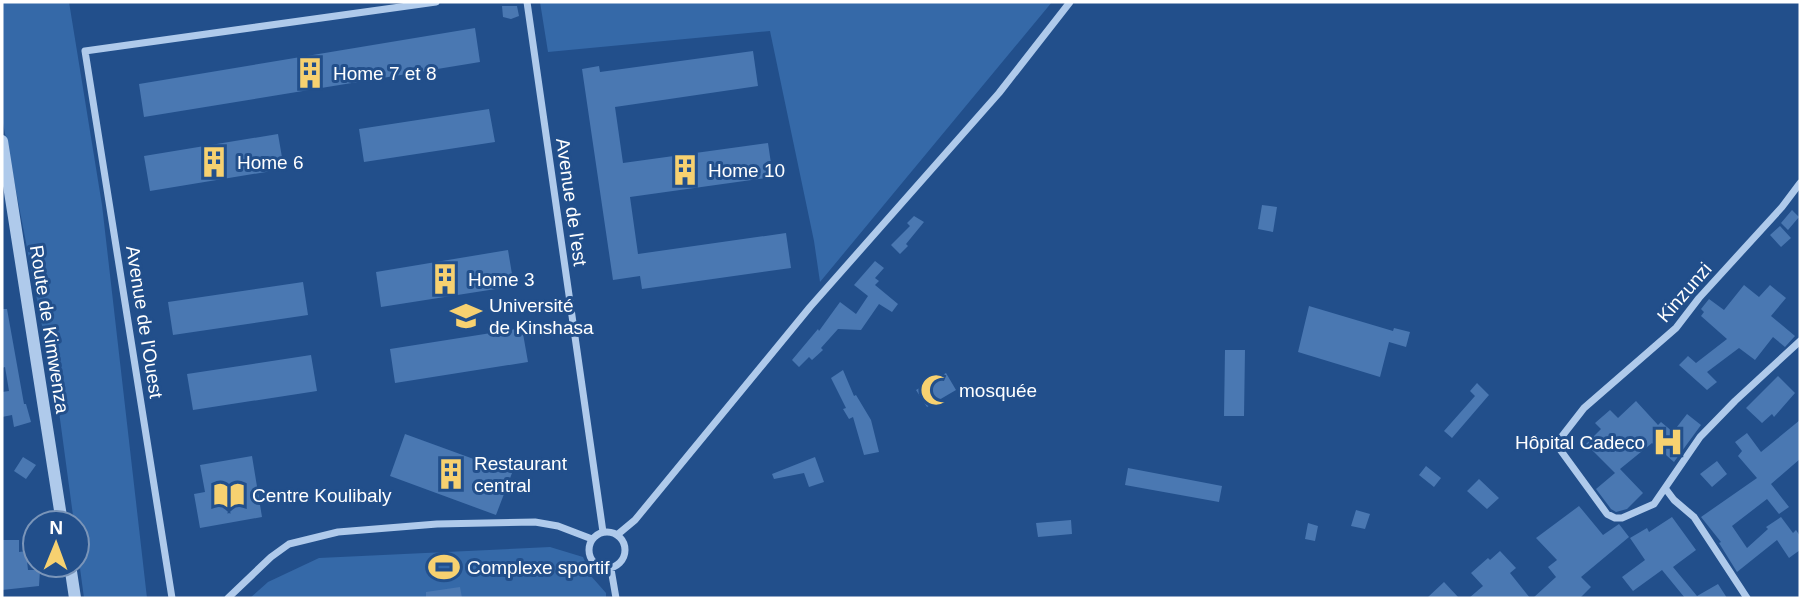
<svg xmlns="http://www.w3.org/2000/svg" width="1802" height="600" viewBox="0 0 1802 600" font-family="Helvetica,sans-serif">
<style>
.green{fill:#3569a8}
.building{fill:#4a78b2}
.lines{fill:none;stroke-linecap:round;stroke-linejoin:round}
.minor{stroke:#afcaeb;stroke-width:7}
.tertiary{stroke:#afcaeb;stroke-width:12}
.labels{text-anchor:middle;stroke-width:6;stroke-linejoin:round;paint-order:stroke}
.poi-label{font-size:19px;fill:#fff;stroke:#224f8b;text-anchor:start}
.street-label{font-size:19px;fill:#fff;stroke:#224f8b}
</style>
<rect width="100%" height="100%" fill="#224f8b"/>
<!-- green -->
<path class="green" d="M2,2H69L102,205L147,598H84L77,546V523H74L60,419L2,118Z
M540,2H1052L820,282L814,241L770,31L548,52Z
M550,547L583,557L591,576L606,593V598H250L268,582L319,558Z"/>
<!-- building -->
<path class="building" d="M502,6H517L519,16L511,19L503,17Z
M475,28L480,62L144,117L139,84Z
M753,51L758,86L615,107L623,163L768,143L773,177L630,197L638,254L786,233L791,268L642,289L640,276L613,280L582,69L599,66L600,72Z
M489,109L495,142L364,162L359,129Z
M278,134L284,169L150,191L144,156Z
M1262,205L1277,207L1273,232L1258,229Z
M1792,210L1799,217L1788,230L1781,223Z
M914,216L924,222L906,244L908,246L900,254L891,245L910,226L907,223Z
M1780,226L1791,238L1781,247L1770,235Z
M508,250L514,286L381,307L376,272Z
M875,261L884,268L875,278L879,281L875,285L898,304L892,312L879,304L861,330L838,329L821,348L823,350L812,360L809,357L799,367L792,360L818,329L819,331L840,302L856,314L868,296L854,285Z
M303,282L308,315L173,335L168,302Z
M1744,285L1759,297L1770,285L1786,298L1771,316L1795,336L1785,347L1773,337L1755,360L1739,348L1707,372L1717,382L1707,390L1679,365L1688,356L1696,363L1727,339L1701,316L1704,312L1701,309L1709,299L1724,310Z
M1309,306L1393,331L1394,328L1410,332L1406,347L1389,342L1380,377L1298,352Z
M2,309H7L24,404H26L31,422L14,427L12,415L2,417V392L9,391L5,367L2,368Z
M522,328L528,362L395,383L390,349Z
M1225,350H1245L1244,416H1224Z
M311,355L317,391L193,410L187,374Z
M843,370L854,396L856,395L871,420L879,452L864,455L853,417L849,419L843,409L846,408L831,378Z
M946,373L956,390L927,407L916,390Z
M1778,376L1795,393L1774,417L1772,414L1762,423L1746,408Z
M1477,383L1489,395L1452,438L1444,431L1475,396L1470,391Z
M1636,401L1658,425L1661,422L1673,432L1687,414L1701,425L1674,462L1652,443L1620,469L1643,493L1627,509L1616,512L1611,509L1596,489L1615,473L1586,444L1601,429L1595,423L1610,410L1618,418Z
M1800,420V459L1771,484L1789,507L1779,514L1767,499L1732,526L1747,548L1768,529L1766,527L1781,517L1793,533L1796,530L1800,536V550L1789,558L1777,540L1737,572L1719,543L1721,542L1701,517L1757,478L1738,456L1742,451L1735,442L1747,433L1761,452Z
M405,434L512,473L496,515L390,476Z
M252,456L262,517L200,528L194,494L205,492L200,465Z
M23,457L36,465L26,479L14,471Z
M815,457L824,482L809,487L804,473L774,479L772,474Z
M1717,461L1727,474L1712,487L1700,474Z
M1426,466L1441,478L1434,487L1419,475Z
M1128,468L1222,486L1219,502L1125,485Z
M1479,479L1499,498L1487,509L1467,491Z
M1579,506L1603,535L1619,524L1629,537L1581,577L1591,587L1580,598H1533L1556,577L1548,567L1557,560L1536,538Z
M1356,510L1370,514L1365,529L1351,526Z
M1672,517L1696,550L1673,567L1697,596L1718,584L1727,598H1685L1662,570L1633,591L1622,577L1645,560L1630,538L1647,528L1649,532Z
M1071,520L1072,534L1038,537L1036,523Z
M1308,523L1318,526L1315,541L1305,539Z
M2,540H19V552L26,551L28,570H40L39,586L2,590Z
M1500,551L1516,568L1510,573L1530,598H1469L1483,586L1471,573L1488,558L1490,560Z
M1444,582L1459,598H1427Z
M460,587L462,598H426V592Z"/>
<g class="lines">
<!-- minor -->
<path class="minor" d="M527,2L603,532
M1800,183L1782,207L1699,298L1676,328L1584,408L1556,444L1607,514L1615,518H1622L1654,504L1700,437L1735,401L1800,341
M1665,488L1674,500L1694,517L1747,598
M589 550a18 18 0 1 1 36 0a18 18 0 1 1-36 0Z
M617,535L635,520L810,307L999,93L1070,2
M611,569L616,598
M172,598L85,51L436,2
M228,598L271,557L289,544L338,532L437,524L535,522L558,526L592,539"/>
<!-- tertiary -->
<path class="tertiary" d="M2,141L62,523
M70,565L75,598"/>
</g>
<!-- icons -->
<defs>
<symbol id="building-bare" viewBox="-9 -9 18 18"><path d="M-4-6H4V6H1V3H-1V6H-4ZM-2.5-4.3h1.7v1.8h-1.7ZM.8-4.3h1.7v1.8H.8ZM-2.5-1h1.7V.8h-1.7ZM.8-1h1.7V.8H.8Z" fill="#f7d170" stroke="#224f8b" stroke-width="2.5" paint-order="stroke"/></symbol>
<symbol id="university-bare" viewBox="-9 -9 18 18"><path d="M0-5L7-2L0 1L-7-2ZM-4 1L0 2.5L4 1V4Q0 6-4 4Z" fill="#f7d170" stroke="#224f8b" stroke-width="2.5" paint-order="stroke"/></symbol>
<symbol id="mosque-bare" viewBox="-9 -9 18 18"><path d="M3.5-4.9A6 6 0 1 0 3.5 4.9A5 5 0 1 1 3.5-4.9Z" fill="#f7d170" stroke="#224f8b" stroke-width="2.5" paint-order="stroke"/></symbol>
<symbol id="hospital-bare" viewBox="-9 -9 18 18"><path d="M-5-5h3v3.5h4V-5h3V5h-3V1.5h-4V5h-3Z" fill="#f7d170" stroke="#224f8b" stroke-width="2.5" paint-order="stroke"/></symbol>
<symbol id="library-bare" viewBox="-9 -9 18 18"><path d="M-6-4Q-3-5.5-.7-3.5V5Q-3 3-6 4ZM6-4Q3-5.5 .7-3.5V5Q3 3 6 4Z" fill="#f7d170" stroke="#224f8b" stroke-width="2.5" paint-order="stroke"/></symbol>
<symbol id="stadium-bare" viewBox="-9 -9 18 18"><path d="M0-5a6.5 5 0 1 0 0 10a6.5 5 0 1 0 0-10ZM-3.5-1.8h7v3.6h-7Z" fill="#f7d170" stroke="#224f8b" stroke-width="2.5" paint-order="stroke"/></symbol>
</defs>
<g fill-rule="evenodd">
<use href="#building-bare" x="288" y="51" width="44" height="44"/>
<use href="#building-bare" x="192" y="140" width="44" height="44"/>
<use href="#building-bare" x="663" y="148" width="44" height="44"/>
<use href="#building-bare" x="423" y="257" width="44" height="44"/>
<use href="#university-bare" x="444" y="294" width="44" height="44"/>
<use href="#mosque-bare" x="914" y="368" width="44" height="44"/>
<use href="#hospital-bare" x="1646" y="420" width="44" height="44"/>
<use href="#building-bare" x="429" y="452" width="44" height="44"/>
<use href="#library-bare" x="207" y="473" width="44" height="44"/>
<use href="#stadium-bare" x="422" y="545" width="44" height="44"/>
</g>
<g class="labels">
<!-- poi labels -->
<g class="poi-label">
<text x="333" y="80">Home 7 et 8</text>
<text x="237" y="169">Home 6</text>
<text x="708" y="177">Home 10</text>
<text x="468" y="286">Home 3</text>
<text x="489" y="312">Université<tspan x="489" dy="22">de Kinshasa</tspan></text>
<text x="959" y="397">mosquée</text>
<text x="1645" y="449" text-anchor="end">Hôpital Cadeco</text>
<text x="474" y="470">Restaurant<tspan x="474" dy="22">central</tspan></text>
<text x="252" y="502">Centre Koulibaly</text>
<text x="467" y="574">Complexe sportif</text>
</g>
<!-- street labels -->
<g class="street-label">
<text transform="translate(572 202) rotate(82)" y="7">Avenue de l'est</text>
<text transform="translate(1684 292) rotate(-49)" y="7">Kinzunzi</text>
<text transform="translate(145 322) rotate(81)" y="7">Avenue de l'Ouest</text>
<text transform="translate(50 329) rotate(81)" y="7">Route de Kimwenza</text>
</g>
</g>
<!-- border -->
<rect width="1802" height="600" fill="none" stroke="#ffffff" stroke-width="7"/>
<!-- north arrow -->
<g transform="translate(56 544) rotate(1)"><circle r="33" fill="#224f8b" stroke="#7a95b9" stroke-width="2"/>
<path d="M0-5L12 26L0 18L-12 26Z" fill="#f7d170"/>
<text y="-10" font-size="19" font-weight="bold" text-anchor="middle" fill="#ffffff">N</text>
</g>
</svg>
